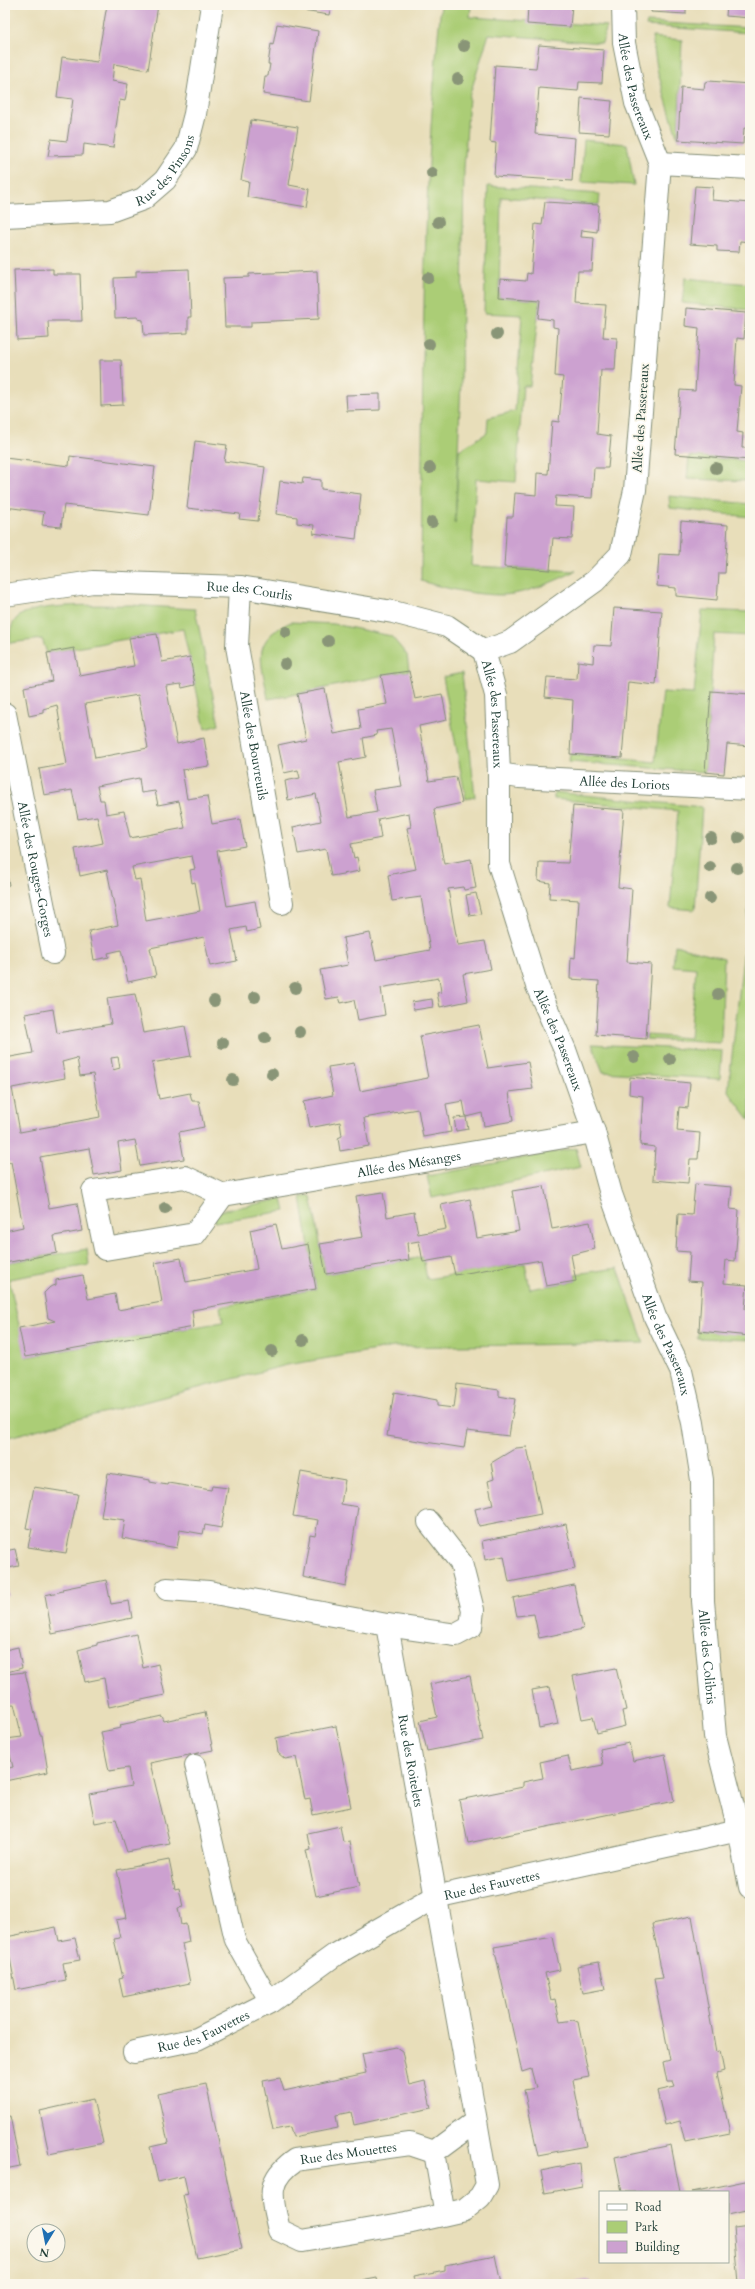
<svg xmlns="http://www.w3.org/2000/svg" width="755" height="2289" viewBox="0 0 755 2289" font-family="Cardo,serif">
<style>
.green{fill:#abcd76;stroke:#658555}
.building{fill:#cca1d0;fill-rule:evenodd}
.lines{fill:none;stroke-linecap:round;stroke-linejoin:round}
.service-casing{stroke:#848e77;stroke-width:22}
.minor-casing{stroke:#848e77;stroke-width:24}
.service{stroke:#fff;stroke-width:20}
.minor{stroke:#fff;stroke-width:22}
.tree{fill:#899577}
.labels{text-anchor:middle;stroke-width:3.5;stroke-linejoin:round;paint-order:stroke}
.street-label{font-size:13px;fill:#1f3d34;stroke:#fbf7ec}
</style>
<rect width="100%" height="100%" fill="#fbf7ec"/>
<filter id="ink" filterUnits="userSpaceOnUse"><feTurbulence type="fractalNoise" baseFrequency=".025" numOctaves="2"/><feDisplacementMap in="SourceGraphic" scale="8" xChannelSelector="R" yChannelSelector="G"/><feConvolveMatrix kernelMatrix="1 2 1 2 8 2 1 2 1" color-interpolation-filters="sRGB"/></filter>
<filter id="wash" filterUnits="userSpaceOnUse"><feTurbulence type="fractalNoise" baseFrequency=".012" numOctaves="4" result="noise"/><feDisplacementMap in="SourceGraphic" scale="16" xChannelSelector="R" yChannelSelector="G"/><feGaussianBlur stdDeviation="0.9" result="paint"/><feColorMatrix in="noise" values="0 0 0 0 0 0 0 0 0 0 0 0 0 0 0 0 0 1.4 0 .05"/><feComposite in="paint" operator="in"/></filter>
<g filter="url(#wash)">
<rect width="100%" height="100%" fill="#e8deba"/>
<!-- green -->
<path class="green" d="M441,5H471L470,17L607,26L602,43L489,34L469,97L464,169L461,381L455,524L459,450L487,433L488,418L515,411L522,315L484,313L488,186L600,194L599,205L501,197L499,297L540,300L530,386H523L516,482L476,479L471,566L576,571C555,581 527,594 503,595C475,595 447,589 421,581C423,389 421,196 441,5Z
M647,22L750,28V33L646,26Z
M652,37L682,40L678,140L658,73Z
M584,140L627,144L634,185L581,182Z
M685,278L750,284V310L682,303Z
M689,456L750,461V481L687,479Z
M669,496L750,504V517L670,508Z
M131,605L195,609L219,725L205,729L183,629L47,653L42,639L10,643C10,634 10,624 18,617C35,602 106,606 131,605Z
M702,610L750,612V636L714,634L705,772L569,762L570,754L655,762L663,692L694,694Z
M291,622L334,624L391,636L407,655L409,671C362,678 315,692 268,699C262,661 249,641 291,622Z
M462,673L475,797L466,799L443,677Z
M554,792L702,807L695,910L670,908L678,811L554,799Z
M750,840V1004L747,1027H750V1120L728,1091L748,913Z
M675,945L724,958L721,1043L646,1039V1035L690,1038L696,968L673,966Z
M592,1044L722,1051L720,1079L603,1072Z
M576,1148L581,1167L432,1198L427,1176Z
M311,1196L326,1274L423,1257L427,1279L525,1263L530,1289L576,1281L575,1274L618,1268L644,1343L394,1347L287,1365L5,1438V1263L87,1249L89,1265L9,1279L26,1357L223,1322L220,1307L316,1289L301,1197Z
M282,1199L285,1211L215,1222L214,1212Z
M699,1331L750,1334V1340L697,1338Z"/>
<g id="blocks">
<!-- building -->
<path class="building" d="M107,5H158L148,70L114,64L112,81L128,84L125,101L120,100L113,148L84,144L83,155L48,156L51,139L67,141L73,99L57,97L62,57L97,62Z
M283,5H331L329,15L283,8Z
M528,5H572L570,27L527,24Z
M652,5H686V14L651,12Z
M727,5H750V18L726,16Z
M277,24L318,31L309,101L263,94L265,76H268L270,64H268L271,44L273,45Z
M539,45L604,50L602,83L579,82L578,91L539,88L535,134L575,138L572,181L494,176L496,143L490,142L495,65L536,68Z
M709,81L750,84V129L744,128L743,144L678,140L681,87L704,89L705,82Z
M581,98L612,101L609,134L579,132Z
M251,120L298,127L289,185L310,189L307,207L247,197L249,182L241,180Z
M695,186L713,187L712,200L750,203V242L740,241L739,252L717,251V246L690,244Z
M545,202L599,205L597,232L582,230L581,237L594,238L593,254L592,271H578L576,303L606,305L603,337L617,338L615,370H601L597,434L611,436L608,468H594L592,498L556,496L555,506L574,507L572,539L553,538L550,570L504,567L507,517H513L515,493L536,495L537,473L548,474L552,421L559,422L563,377L555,376L558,328L553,327V320L538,318L540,300L499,297L500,279L526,281L527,273L531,274L535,224L542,225Z
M53,269V274H80L82,321H48L49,338L17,340L14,270Z
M189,269L191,317H188V333L144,335L143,320L138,319V317L115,318L114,278L136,277V271Z
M317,271L319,319L251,322V327H225L223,278L249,277V274Z
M686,308L746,313L744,339L737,338L734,385L741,386L737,432L743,433L742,448H750V460L675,454L680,390L695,391L697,359L699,328L685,326Z
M100,360H121L123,405L101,406Z
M380,394V410L347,411L346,395Z
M195,441L227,445L224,461L265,467L258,521L239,519L240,514L187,508Z
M70,456L155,467L149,515L64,505L61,527L42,525L44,512L5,507V458L69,466Z
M303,478L321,480V489L361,494L356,539L313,533L314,525L297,523V517L276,514L280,481L302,484Z
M681,521L728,525L725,573H719L717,600L676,596V588L657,586L659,554L679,555Z
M614,608L662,611L656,685L628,682L622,758L570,754L573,700L545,697L547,677L577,679L578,661L593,663L594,645L611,646Z
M157,634L162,662L190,657L195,685L182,688L181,684L166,686L177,744L204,738L209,766L182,770L187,799L207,796L212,824L240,819L245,846L217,851L227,906L255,901L260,929L247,932L246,927L231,930L237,961L210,966L204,937L150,948L156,976L128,982L121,950L108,953L109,957L94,960L89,931L118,925L107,870L80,876L75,849L103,843L97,816L78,819L72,790L44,795L39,769L67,764L62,736L57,705L43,709V713L29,716L24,687L52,681L47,653L74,648L80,676L134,666L129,638ZM138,695L148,748L95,758L85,704ZM139,778L141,793L155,791L158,805L179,801L185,828L130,838L124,811L106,814L104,800H100L97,786ZM192,856L195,869L190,870L192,883L195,882L200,911L146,921L140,879L135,880L132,867Z
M409,671L415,699L442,694L447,720L419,726L429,781L456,777L462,803L434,809L444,864L471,859L476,888L464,890L463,887L448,889L453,919L458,945L485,941L491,969L463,974L468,1001L440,1007L437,993L441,992L439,978L385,987L381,988L385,1015L358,1020L354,1000L341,1003L339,997L326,999L320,970L348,965L343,938L370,933L376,960L430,950L421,897L392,901L388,875L416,869L407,828L411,827L409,813L378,819L381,838L351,844L354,858L357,857L360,871L331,876L326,849L298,854L293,827L321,821L316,794L288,800L285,781L300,778L298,770L284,773L278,745L306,739L297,694L325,689L334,734L361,729L358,709L387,704L381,675ZM391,729L402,786L373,790L377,812L349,817L339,762L366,757L363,738L377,735L376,731Z
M711,691L750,694V746L727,744L724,774L705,772Z
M573,806L624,810L618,887L632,889L627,962L651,964L646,1039L596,1035L599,981L570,979L571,957L575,958L579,900L549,898L550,883L538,881L539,862L568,863Z
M5,866L9,885L5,886Z
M476,893L481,914L470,916L466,895Z
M135,994L143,1033L185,1026L191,1056L152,1063L159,1099L190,1093L192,1101H199L204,1127L179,1132L184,1159L140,1166L135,1140L118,1143L122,1170L94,1175L89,1148L40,1157L49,1208L77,1203L82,1231L54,1236L57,1253L5,1263V1231L23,1227L11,1162L5,1163V1058L33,1053L25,1014L53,1009L57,1033L111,1024L107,998ZM118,1057L120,1068L113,1070L111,1058ZM77,1058L80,1076L93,1074L100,1117L20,1132L12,1088L65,1078L62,1062Z
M432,999L433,1007L414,1010L412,1002Z
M479,1025L488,1068L528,1062L533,1089L509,1092L513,1121L484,1126L482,1113L466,1117L463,1101L446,1104L451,1132L423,1137L418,1109L393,1113L364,1118L369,1146L340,1151L338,1138L342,1136L340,1122L309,1128L304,1101L333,1095L328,1067L354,1063L360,1091L428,1078L420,1036Z
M630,1077L690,1083L688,1108L679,1107L677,1131L700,1133L698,1159H690L688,1183L653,1180L655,1147L640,1145L643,1096L629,1094Z
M466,1117L468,1129L456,1131L454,1118Z
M695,1184L732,1187L730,1209L739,1210L737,1237L735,1261L726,1260L724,1283L747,1285L745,1309L750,1310V1336L699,1331L702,1282L688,1281L690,1252L676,1251L678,1214L692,1215Z
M544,1186L552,1229L590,1222L595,1249L571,1255L576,1281L546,1286L541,1260L455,1275L451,1257L423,1262L419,1241L407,1243L409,1260L326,1274L320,1244L363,1237L356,1196L383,1192L387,1217L414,1212L418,1234L446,1229L441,1205L470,1199L477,1238L519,1231L512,1191Z
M276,1224L282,1249L308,1244L316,1289L192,1310L194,1327L25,1357L19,1328L55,1321L48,1318L44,1293L50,1287L56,1285V1280L83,1275L88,1299L115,1294L118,1310L162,1302L155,1263L181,1258L186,1282L257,1269L250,1230Z
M457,1384L499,1390V1396L515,1399L509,1436L467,1431L464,1448L387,1436L394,1392L437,1400V1406L454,1408Z
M527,1447L541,1514L479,1526L475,1509L493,1505L488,1481L494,1479L491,1463L516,1448Z
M301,1472L345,1480L341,1504L358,1507L346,1586L303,1577L310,1535L315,1536L318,1520L293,1516Z
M108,1473L150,1480V1482L167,1485L168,1483L211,1490L212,1486L228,1488L221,1528L205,1525L203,1534L180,1530L177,1548L122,1538L125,1520L101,1517Z
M34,1487L78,1494L66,1553L28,1547L32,1529L26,1528Z
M566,1524L575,1569L509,1582L504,1556L485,1560L482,1541Z
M15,1549L19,1566L8,1568L5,1551Z
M5,1580H6L9,1596H5Z
M106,1580L111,1604L129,1601L132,1618L52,1634L45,1595L63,1591L62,1589Z
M574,1585L583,1629L539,1638L534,1614L517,1616L513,1598Z
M136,1634L143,1668L158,1664L165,1695L109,1707L104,1678L85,1682L78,1650L97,1645V1643Z
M18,1647L22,1668L7,1672L5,1650Z
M616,1668L626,1710L622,1711L625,1726L597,1733L593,1717L582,1719L573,1676Z
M25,1672L40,1735H42L48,1772L5,1781V1769L13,1767L6,1739L22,1737L14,1704L5,1705V1678H8L7,1674Z
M470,1676L483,1740L427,1751L420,1721L437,1717L430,1684Z
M550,1687L558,1724L539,1728L532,1690Z
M205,1712L213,1750L150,1763L170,1844L127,1852L116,1819L95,1823L89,1794L131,1786L128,1768L109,1771L101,1732L121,1728L120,1725L162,1716L164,1721Z
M336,1726L349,1791L348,1792L351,1807L313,1815L310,1799L305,1800L296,1757L285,1759L278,1753L276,1738Z
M629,1743L633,1761L665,1754L674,1801L468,1843L459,1800L523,1787V1782L543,1778L540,1762L568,1756L572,1771L603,1765L600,1749Z
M340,1826L343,1842L350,1841L359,1887L316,1896L306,1850L311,1849L308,1833Z
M169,1860L175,1889L179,1888L183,1907L178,1908L181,1925L186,1924L189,1942L182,1944L190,1983L123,1997L119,1979L123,1978L114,1939L120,1938L116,1920L127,1918L117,1870Z
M692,1916L716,2052L720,2051L724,2071L717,2073L730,2133L685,2142L680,2121L665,2125L657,2091L675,2087L673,2082H667L663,2062L670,2060L654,1979L663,1978L652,1924Z
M56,1927L59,1941L75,1938L80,1960L63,1963L66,1980L16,1990L6,1937Z
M553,1937L560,1970L545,1973L551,2000L555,1999L560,2022L573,2020L578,2022L589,2077L573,2080L586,2146L538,2155L524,2090L536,2088L531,2069L522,2072L494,1947Z
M599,1962L605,1989L583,1993L577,1966Z
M396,2047L402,2051L409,2085L425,2081L431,2108L354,2125L351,2112L336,2115L338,2128L293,2137L290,2127L273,2130L263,2081L280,2078L284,2091L366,2073L362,2054Z
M206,2084L242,2249L197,2258L183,2195L188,2194L184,2176L158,2182L150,2147L168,2143L158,2094Z
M93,2099L103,2143L49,2154L40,2111Z
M10,2116L20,2166L5,2169V2117Z
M671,2145L680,2192H622L615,2157Z
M580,2163L582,2186L545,2193L541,2171Z
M750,2180V2209L728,2214V2192H692Z
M750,2226V2284H739L734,2228Z
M495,2255L501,2284H416L414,2276L445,2270V2265Z
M377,2278L378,2284H351V2283Z
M590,2279L591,2284H569V2283Z"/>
</g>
</g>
<g filter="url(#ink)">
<use href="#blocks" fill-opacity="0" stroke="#848e77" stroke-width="1"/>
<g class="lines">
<defs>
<path id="service" d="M195,1765L235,1940L270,2002
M434,2152L445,2215"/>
<g id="minor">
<path id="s1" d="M623,5L624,43L636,103L660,163L635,490L621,554L595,581L510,642L484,651L496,695L499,774V864L537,986L565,1050L594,1132L611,1194L655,1317L681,1371L693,1423L702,1480L703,1601L715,1736L739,1830L750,1887"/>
<path d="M660,163L750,168"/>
<path id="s2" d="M5,216L110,211L143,199L165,180L186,149L195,114L212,5"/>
<path id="s3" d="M240,587L237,646L282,903"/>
<path id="s4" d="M5,595L93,582L240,587L393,612L447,626L484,651"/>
<path id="s5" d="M5,714L53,953"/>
<path id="s6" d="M499,774L519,777L750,789"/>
<path id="s7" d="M223,1195L195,1234L105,1249L93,1191L185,1177L223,1195L594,1132"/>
<path id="s8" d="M167,1589L209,1592L387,1625L476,2121L487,2185L480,2197L464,2210L407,2223L302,2241L279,2230C272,2199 264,2181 295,2160L410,2144L434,2152L476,2121"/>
<path d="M387,1625L456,1635L471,1627L473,1610L461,1563L429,1522"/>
<path id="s9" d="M134,2052L197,2039L270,2002L336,1954L435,1897L739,1830"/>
</g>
</defs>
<!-- service casing -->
<use href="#service" class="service-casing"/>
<!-- minor casing -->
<use href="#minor" class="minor-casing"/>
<!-- service -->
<use href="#service" class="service"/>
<!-- minor -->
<use href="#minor" class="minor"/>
</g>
<!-- trees -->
<g class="tree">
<circle cx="464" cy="46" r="6"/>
<circle cx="458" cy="79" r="6"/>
<circle cx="432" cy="173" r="6"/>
<circle cx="438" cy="222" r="6"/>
<circle cx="428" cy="278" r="6"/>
<circle cx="497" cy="334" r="6"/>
<circle cx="429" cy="344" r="6"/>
<circle cx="430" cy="468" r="6"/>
<circle cx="716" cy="468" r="6"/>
<circle cx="432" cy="522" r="6"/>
<circle cx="286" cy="632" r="6"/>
<circle cx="328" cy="641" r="6"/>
<circle cx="285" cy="664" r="6"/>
<circle cx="711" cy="838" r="6"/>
<circle cx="739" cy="838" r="6"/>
<circle cx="710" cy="867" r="6"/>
<circle cx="737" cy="868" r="6"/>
<circle cx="710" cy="898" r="6"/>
<circle cx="295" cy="988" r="6"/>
<circle cx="718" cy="994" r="6"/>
<circle cx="255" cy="997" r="6"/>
<circle cx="214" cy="1001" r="6"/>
<circle cx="300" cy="1032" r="6"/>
<circle cx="265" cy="1038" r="6"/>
<circle cx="223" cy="1043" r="6"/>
<circle cx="634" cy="1057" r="6"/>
<circle cx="670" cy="1059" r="6"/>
<circle cx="272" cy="1074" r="6"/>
<circle cx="233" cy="1080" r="6"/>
<circle cx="165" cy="1208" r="6"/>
<circle cx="303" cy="1340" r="6"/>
<circle cx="272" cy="1351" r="6"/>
</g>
</g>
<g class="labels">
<!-- street labels -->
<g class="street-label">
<text dy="5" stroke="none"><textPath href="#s1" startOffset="83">Allée des Passereaux</textPath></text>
<text dy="5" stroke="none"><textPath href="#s2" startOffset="177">Rue des Pinsons</textPath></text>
<text transform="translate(640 418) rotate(-86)" y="5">Allée des Passereaux</text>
<text dy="5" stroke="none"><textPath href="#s4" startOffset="246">Rue des Courlis</textPath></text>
<text dy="5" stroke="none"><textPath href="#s1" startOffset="791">Allée des Passereaux</textPath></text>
<text dy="5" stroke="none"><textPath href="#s3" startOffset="160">Allée des Bouvreuils</textPath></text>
<text dy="5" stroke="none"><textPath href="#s6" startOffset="126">Allée des Loriots</textPath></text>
<text dy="5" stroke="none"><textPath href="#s5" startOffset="158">Allée des Rouges-Gorges</textPath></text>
<text dy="5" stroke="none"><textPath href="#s1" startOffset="1127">Allée des Passereaux</textPath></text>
<text dy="5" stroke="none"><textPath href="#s7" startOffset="522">Allée des Mésanges</textPath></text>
<text dy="5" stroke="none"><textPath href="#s1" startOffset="1451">Allée des Passereaux</textPath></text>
<text dy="5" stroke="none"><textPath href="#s1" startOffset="1769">Allée des Colibris</textPath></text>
<text dy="5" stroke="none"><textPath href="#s8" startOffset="361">Rue des Roitelets</textPath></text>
<text dy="5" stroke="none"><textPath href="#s9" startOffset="400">Rue des Fauvettes</textPath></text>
<text dy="5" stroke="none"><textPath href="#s9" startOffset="73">Rue des Fauvettes</textPath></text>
<text dy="5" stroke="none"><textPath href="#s8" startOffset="1150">Rue des Mouettes</textPath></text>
</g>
</g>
<!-- margin -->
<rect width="755" height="2289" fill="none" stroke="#fbf7ec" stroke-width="20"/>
<!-- legend -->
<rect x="599" y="2191" width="130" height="72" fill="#fbf7ec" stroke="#a3ada2"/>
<rect x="607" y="2204" width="20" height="6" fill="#ffffff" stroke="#a3ada2"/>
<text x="635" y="2211" font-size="12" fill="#1f3d34">Road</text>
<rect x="607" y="2221" width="20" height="12" fill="#abcd76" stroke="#a3ada2"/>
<text x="635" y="2231" font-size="12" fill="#1f3d34">Park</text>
<rect x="607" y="2241" width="20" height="12" fill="#cca1d0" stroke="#a3ada2"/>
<text x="635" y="2251" font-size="12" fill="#1f3d34">Building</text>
<!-- north arrow -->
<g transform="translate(46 2243) rotate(190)"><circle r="19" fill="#fbf7ec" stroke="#a3ada2"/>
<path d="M0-3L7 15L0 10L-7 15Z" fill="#1f6fb2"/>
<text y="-6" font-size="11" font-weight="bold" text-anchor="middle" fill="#1f3d34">N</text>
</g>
</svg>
